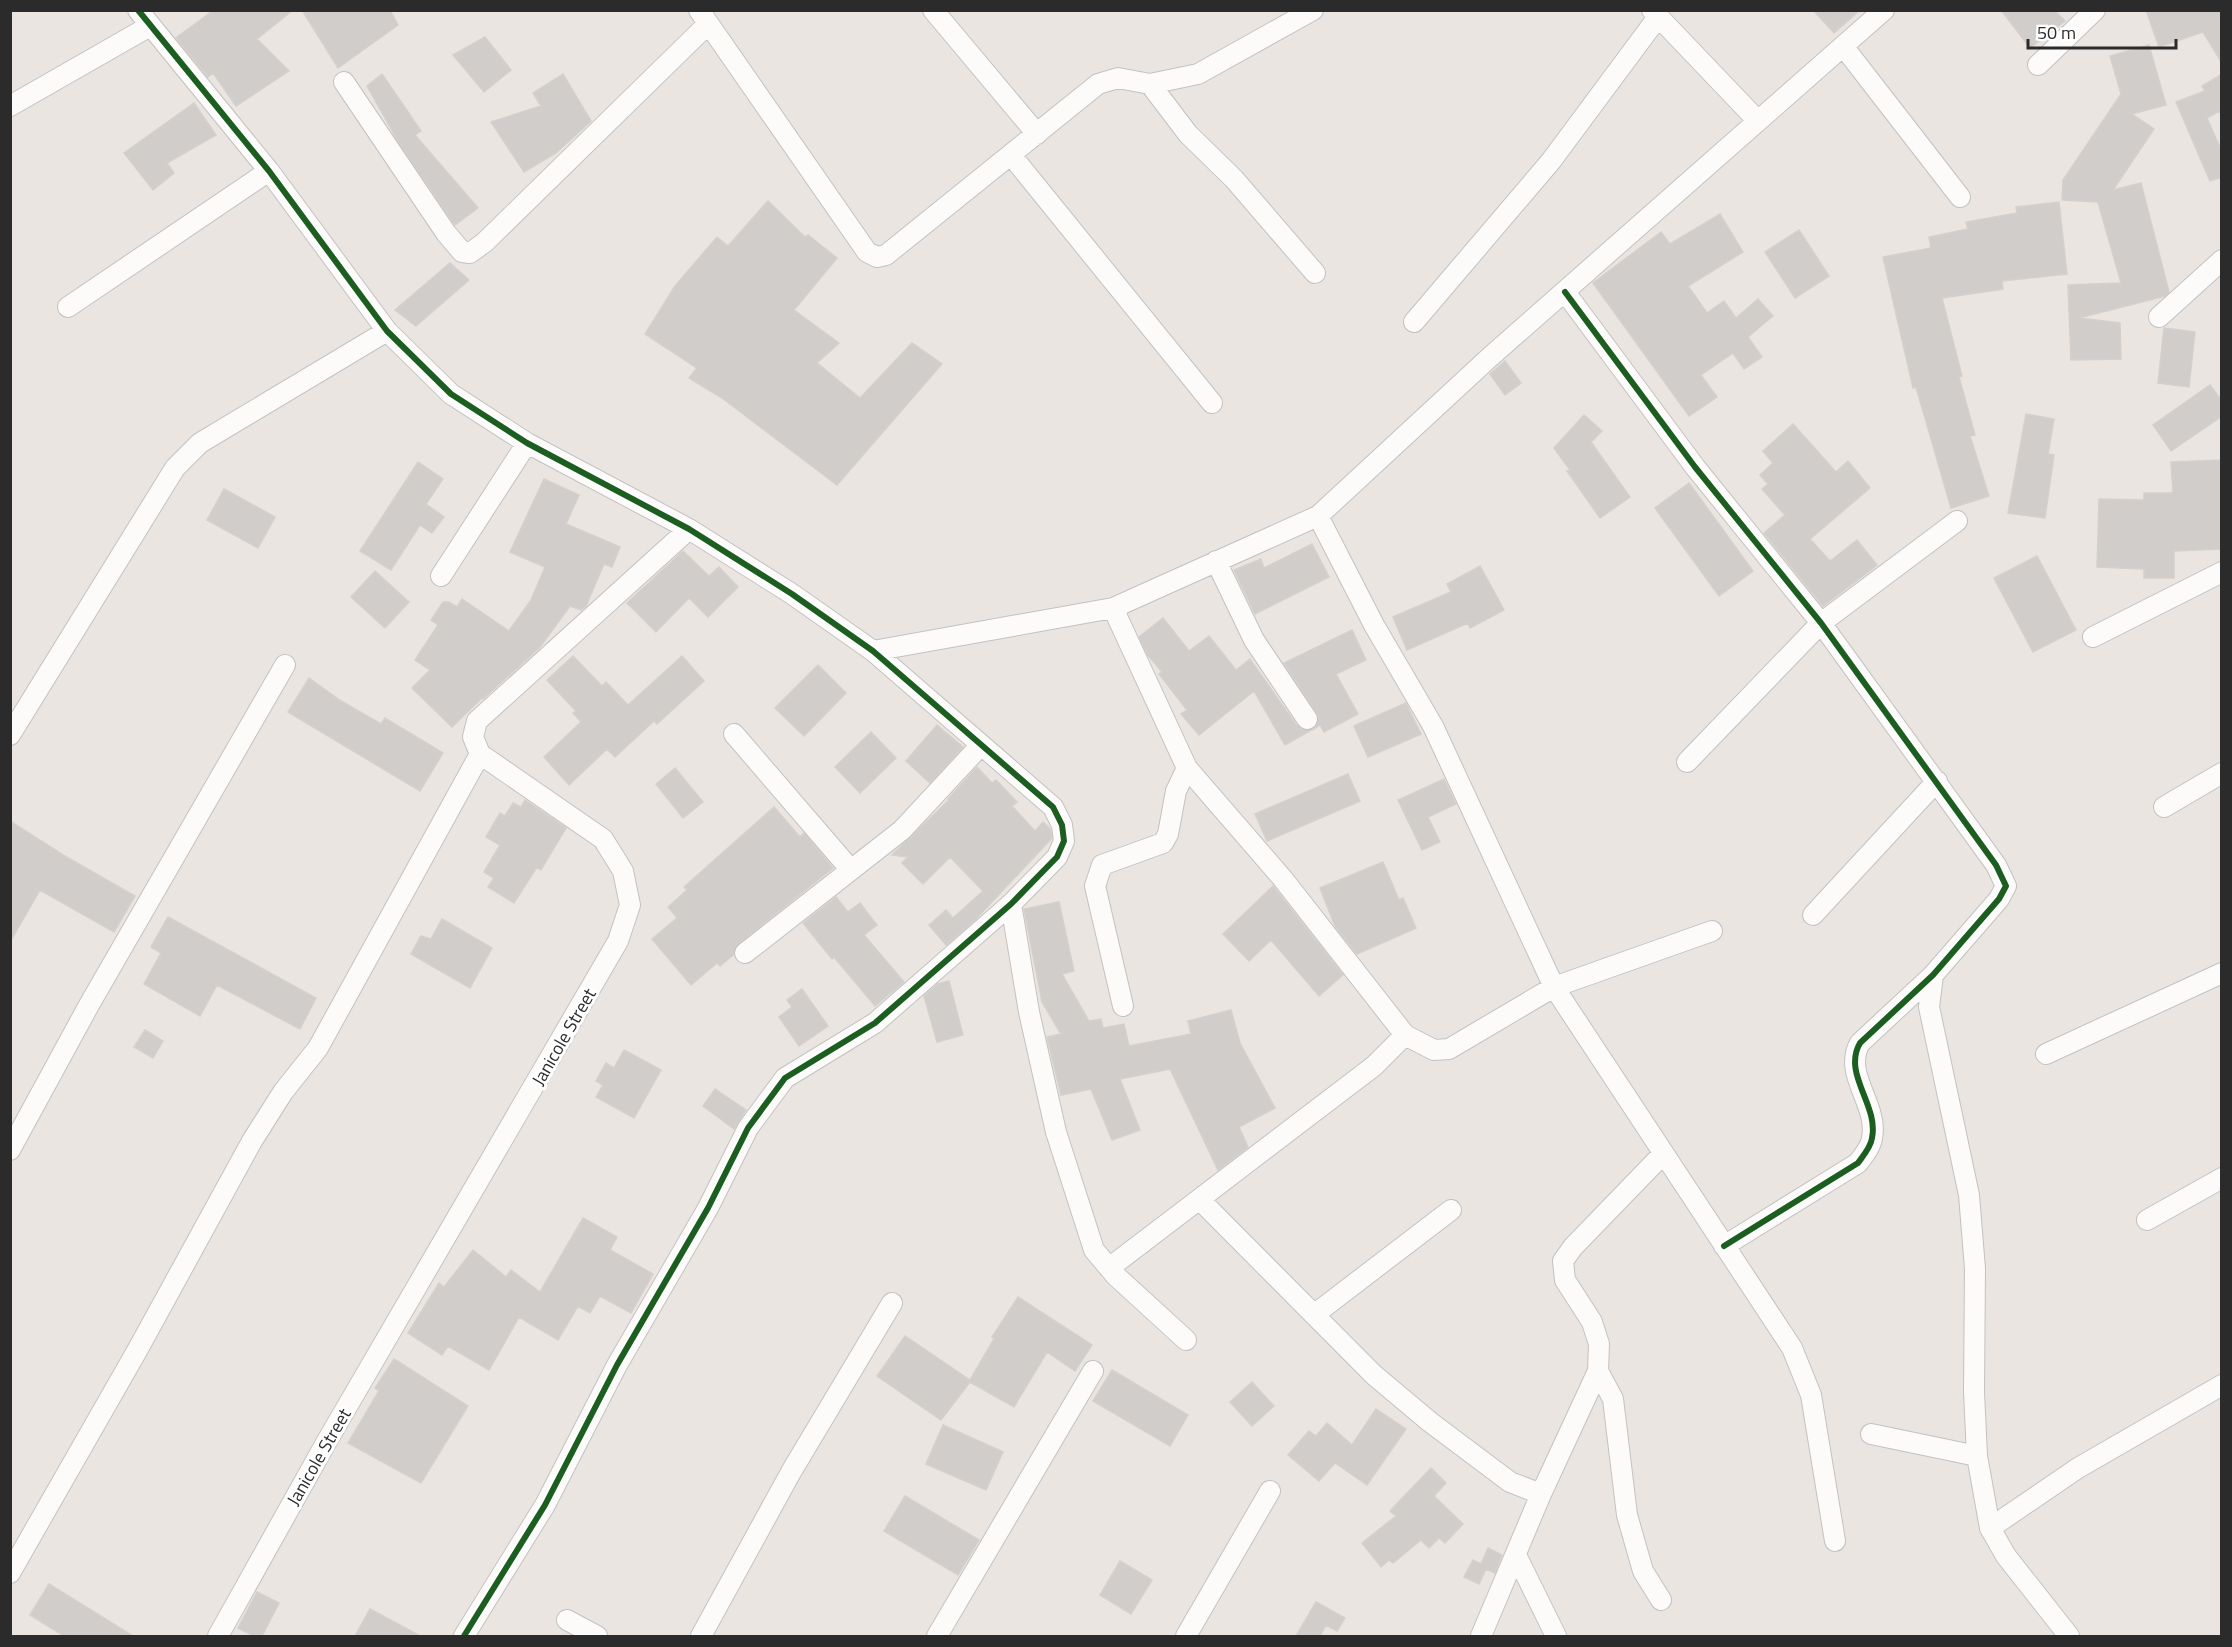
<svg xmlns="http://www.w3.org/2000/svg" width="2232" height="1647" viewBox="0 0 2232 1647" font-family="'Titillium Web',sans-serif">
<style>
.building{fill:#d0cdca;stroke:#d5d0cc;stroke-width:1.5}
.lines{fill:none;stroke-linecap:round;stroke-linejoin:round}
.minor-casing{stroke:#c3c2c2;stroke-width:22}
.minor{stroke:#fcfbfa;stroke-width:20}
.cycleway-casing{stroke:#fff;stroke-width:10}
.cycleway{stroke:#1b5e20;stroke-width:6}
.labels{text-anchor:middle;stroke-width:6;stroke-linejoin:round;paint-order:stroke}
.street-label{font-size:18px;fill:#2b2b2b;stroke:#fff}
</style>
<rect width="100%" height="100%" fill="#eae5e0"/>
<!-- building -->
<path class="building" d="M214,10H293L257,39L289,71L236,106L213,73L208,77L176,38Z
M302,10H390L398,25L338,68Z
M1813,10H1860L1834,33Z
M2001,10H2054L2065,21L2030,48Z
M2146,10H2222V63L2203,32L2159,47Z
M485,37L511,70L484,92L453,55Z
M2149,45L2166,105L2132,114L2154,129L2113,190L2141,183L2169,292L2165,296L2079,318L2120,323L2121,359L2071,360L2068,285L2121,283L2098,202L2062,200L2063,180L2121,94L2110,56Z
M382,74L421,131L415,135L478,208L455,225L399,143L367,86Z
M563,74L591,121L556,153L524,172L491,122L541,106L533,93Z
M2222,74V115L2219,111L2207,118L2222,152V177L2210,181L2176,102L2205,91L2202,86Z
M194,103L216,135L167,163L174,173L153,190L124,153Z
M768,201L805,237L808,235L837,258L794,310L839,343L817,363L860,398L912,343L942,364L837,485L722,398L689,378L697,368L645,334L675,286L717,237L728,246Z
M2059,202L2067,274L2002,281L2003,289L1942,298L1962,376L1959,377L1975,435L1970,436L1989,496L1951,508L1916,387L1913,388L1883,257L1931,248L1929,237L1968,229L1966,222L2017,213L2016,207Z
M1720,214L1743,252L1688,286L1707,313L1724,301L1736,318L1758,299L1773,316L1748,337L1762,357L1744,369L1733,353L1701,375L1717,397L1689,416L1593,283L1661,232L1670,244Z
M1799,230L1829,276L1795,298L1765,252Z
M450,263L469,280L416,326L395,310Z
M2164,328L2195,332L2189,387L2158,383Z
M1505,361L1521,383L1505,395L1490,374Z
M2210,385L2222,401V416L2171,451L2153,425Z
M2026,414L2054,419L2048,454L2054,455L2045,518L2008,513Z
M1584,415L1602,431L1591,442L1630,497L1600,518L1567,471L1570,470L1554,448Z
M1793,424L1836,472L1848,461L1870,488L1810,539L1830,561L1857,540L1877,565L1823,606L1764,533L1785,515L1762,489L1768,484L1760,475L1773,463L1763,451Z
M2222,460V549L2174,551V578H2144V569L2097,567L2099,499L2144,500V493H2173L2171,462Z
M418,462L443,479L426,504L444,517L432,533L420,525L391,570L360,551Z
M544,479L579,495L566,524L620,547L612,567L604,564L586,606L581,610L570,606L540,647L484,698L483,697L452,727L412,688L430,670L415,660L438,625L431,620L443,602H449L457,607L462,599L509,631L531,600L545,567L510,552Z
M1689,483L1753,571L1719,596L1655,508Z
M224,489L275,517L258,548L207,520Z
M1312,544L1329,577L1255,614L1234,570L1261,559L1264,568Z
M683,551L709,576L719,567L738,587L708,617L689,598L656,632L627,603Z
M2037,556L2076,630L2033,652L1994,578Z
M1480,566L1504,610L1470,628L1468,623L1407,650L1393,617L1451,592L1447,584Z
M375,571L409,602L385,628L351,597Z
M1163,618L1189,651L1209,636L1236,670L1250,659L1297,726L1302,730L1313,729L1285,745L1254,691L1199,735L1181,714L1187,710L1159,674L1162,672L1147,654L1139,637Z
M1352,630L1366,660L1336,674L1358,714L1324,732L1320,725L1314,729L1319,719L1317,713L1284,663Z
M573,656L602,686L606,682L628,705L682,656L704,681L657,724L654,721L615,757L607,749L569,785L544,757L581,722L573,713L576,711L547,680Z
M818,665L846,693L804,736L775,708Z
M309,678L341,701L381,724L385,718L443,753L420,791L288,712Z
M1406,703L1421,734L1368,757L1354,726Z
M937,725L963,747L930,783L906,761Z
M871,732L896,758L860,793L835,767Z
M977,767L992,783L996,780L1017,802L1012,806L1035,831L1043,822L1050,829L1052,838L975,920L946,945L929,925L946,910L953,918L983,891L950,857L923,884L902,863L908,857L892,855L949,800L948,799Z
M675,768L703,802L683,818L656,784Z
M1348,774L1360,801L1267,841L1255,814Z
M1444,779L1456,804L1428,817L1440,842L1422,850L1398,800Z
M525,800L566,828L541,870L537,867L514,903L488,887L494,878L484,872L500,845L486,837L500,813L505,816L513,803L521,807Z
M774,807L800,837L804,833L833,868L738,944L733,955L720,966L717,963L691,985L652,939L677,918L668,907L687,890L684,887Z
M10,821L63,855L135,896L114,932L40,890L10,942Z
M1383,862L1399,900L1403,898L1416,928L1357,954L1335,926L1320,888Z
M1273,886L1343,975L1319,996L1271,940L1249,961L1223,934Z
M836,897L848,912L860,903L877,925L864,935L904,982L875,1006L834,957L832,959L803,923Z
M1059,902L1074,971L1062,974L1089,1021L1101,1019L1103,1028L1124,1024L1129,1046L1191,1034L1188,1021L1231,1010L1240,1043L1275,1108L1239,1127L1248,1147L1218,1170L1170,1069L1120,1079L1140,1130L1112,1140L1091,1089L1061,1095L1047,1037L1061,1034L1042,1002L1024,909Z
M168,917L316,998L300,1029L217,985L200,1016L144,984L161,953L151,947Z
M442,919L492,948L470,988L411,954L421,936L431,939Z
M949,981L963,1035L937,1042L924,996L938,984Z
M802,989L828,1026L799,1046L779,1017L792,1007L787,1000Z
M145,1030L163,1041L153,1058L134,1047Z
M624,1050L661,1070L634,1118L596,1097L603,1085L596,1081L606,1063L614,1068Z
M715,1089L746,1110L734,1129L703,1106Z
M583,1218L617,1237L610,1250L653,1274L631,1313L600,1296L590,1313L578,1306L558,1340L519,1317L489,1370L448,1346L442,1355L408,1333L439,1283L444,1287L473,1250L506,1277L511,1270L540,1292Z
M1018,1297L1092,1345L1075,1371L1047,1352L1014,1407L970,1382L941,1420L877,1376L905,1336L970,1380L994,1339L992,1337Z
M394,1359L468,1406L421,1483L348,1443L379,1391L375,1388Z
M1112,1370L1188,1415L1170,1446L1093,1401Z
M1252,1382L1274,1406L1252,1426L1230,1402Z
M1376,1409L1406,1429L1367,1485L1335,1463L1319,1481L1288,1455L1309,1431L1316,1436L1327,1423L1352,1445Z
M943,1425L1003,1452L986,1490L926,1464Z
M1431,1468L1446,1483L1434,1496L1463,1524L1445,1543L1439,1538L1429,1548L1421,1540L1393,1563L1389,1560L1381,1567L1362,1543L1396,1516L1390,1511Z
M905,1496L979,1540L958,1575L884,1531Z
M1488,1548L1502,1555L1495,1573L1486,1569L1479,1584L1464,1577L1473,1560L1481,1564Z
M1120,1561L1152,1580L1131,1614L1100,1595Z
M49,1584L133,1636H64L30,1615Z
M257,1592L279,1603L262,1636H254L238,1628Z
M1316,1602L1345,1618L1337,1631L1326,1625L1320,1636H1296Z
M370,1609L420,1636H355Z"/>
<g class="lines">
<defs>
<path id="minor" d="M138,10L269,171L387,331L451,394L527,443L689,529L792,594L873,651L1053,807L1062,825L1064,841L1057,857L1011,904L875,1023L785,1078L748,1128L708,1208L617,1365L545,1505L464,1636
M699,10L867,252L877,257L886,255L1098,84L1118,78L1150,84L1198,74L1313,10
M933,10L1037,134
M1652,10L1758,121
M1843,46L1960,197
M2038,65L2095,10
M344,82L446,233L462,252L470,253L485,242L708,24
M1150,84L1188,134L1234,179L1315,273
M10,106L150,26
M1011,155L1212,403
M1565,292L1695,467L1821,623L1996,865L2006,886L1999,899L1933,975L1860,1043C1842,1074 1879,1105 1872,1138C1871,1147 1863,1156 1858,1163L1724,1246
M68,307L269,171
M2159,317L2222,260
M1414,322L1551,161L1658,17
M1318,516L1374,625L1433,726L1554,987L1792,1348L1811,1395L1835,1541
M1216,561L1254,640L1307,719
M441,576L527,443
M1113,608L1187,768L1283,879L1405,1035L1434,1050L1449,1049L1554,987L1712,931
M2093,637L2222,572
M873,651L1113,608L1318,516L1490,357L1884,10
M734,734L851,870
M10,735L175,468L200,443L387,331
M1687,762L1821,623L1957,521
M2164,807L2222,773
M1011,904L1029,1012L1056,1132L1094,1250L1116,1276L1186,1340
M1813,915L1937,781
M745,953L902,830L981,745
M1933,975L1929,1007L1969,1195L1975,1269L1974,1392L1977,1456L1990,1528L2006,1556L2069,1636
M1123,1006L1095,886L1102,865L1163,843L1168,834L1176,791L1187,768
M2046,1054L2222,973
M10,1150L89,1005L285,665
M1200,1200L1374,1375L1430,1422L1510,1482L1541,1494
M2147,1220L2222,1178
M1109,1268L1374,1066L1405,1035
M1315,1314L1451,1210
M1598,1371L1613,1399L1627,1515L1643,1571L1661,1600
M1871,1434L1977,1456
M1990,1528L2078,1468L2222,1385
M1516,1555L1556,1636
M10,1573L138,1349L252,1141L283,1092L318,1048L480,754
M567,1620L597,1636
M218,1636L327,1441L618,941L630,905L623,871L603,839L480,754L473,737L477,721L689,529
M701,1636L791,1472L892,1303
M937,1636L1093,1371
M1186,1636L1270,1491
M1481,1636L1541,1494L1598,1371L1599,1344L1592,1322L1565,1280L1563,1261L1573,1247L1663,1154"/>
</defs>
<!-- minor casing -->
<use href="#minor" class="minor-casing"/>
<!-- minor -->
<use href="#minor" class="minor"/>
<defs>
<path id="cycleway" d="M138,10L269,171L387,331L451,394L527,443L689,529L792,594L873,651L1053,807L1062,825L1064,841L1057,857L1011,904L875,1023L785,1078L748,1128L708,1208L617,1365L545,1505L464,1636
M1565,292L1695,467L1821,623L1996,865L2006,886L1999,899L1933,975L1860,1043C1842,1074 1879,1105 1872,1138C1871,1147 1863,1156 1858,1163L1724,1246"/>
</defs>
<!-- cycleway casing -->
<use href="#cycleway" class="cycleway-casing"/>
<!-- cycleway -->
<use href="#cycleway" class="cycleway"/>
</g>
<g class="labels">
<!-- street labels -->
<g class="street-label">
<text transform="translate(564 1037) rotate(-60)" y="6">Janicole Street</text>
<text transform="translate(319 1457) rotate(-60)" y="6">Janicole Street</text>
</g>
</g>
<!-- border -->
<rect width="2232" height="1647" fill="none" stroke="#2b2b2b" stroke-width="24"/>
<!-- scale -->
<path d="M2028 39v9h148v-9" fill="none" stroke="#2b2b2b" stroke-width="3"/>
<text x="2037" y="39" font-size="18" fill="#2b2b2b" stroke="#ffffff" stroke-width="4.5" paint-order="stroke">50 m</text>
</svg>
